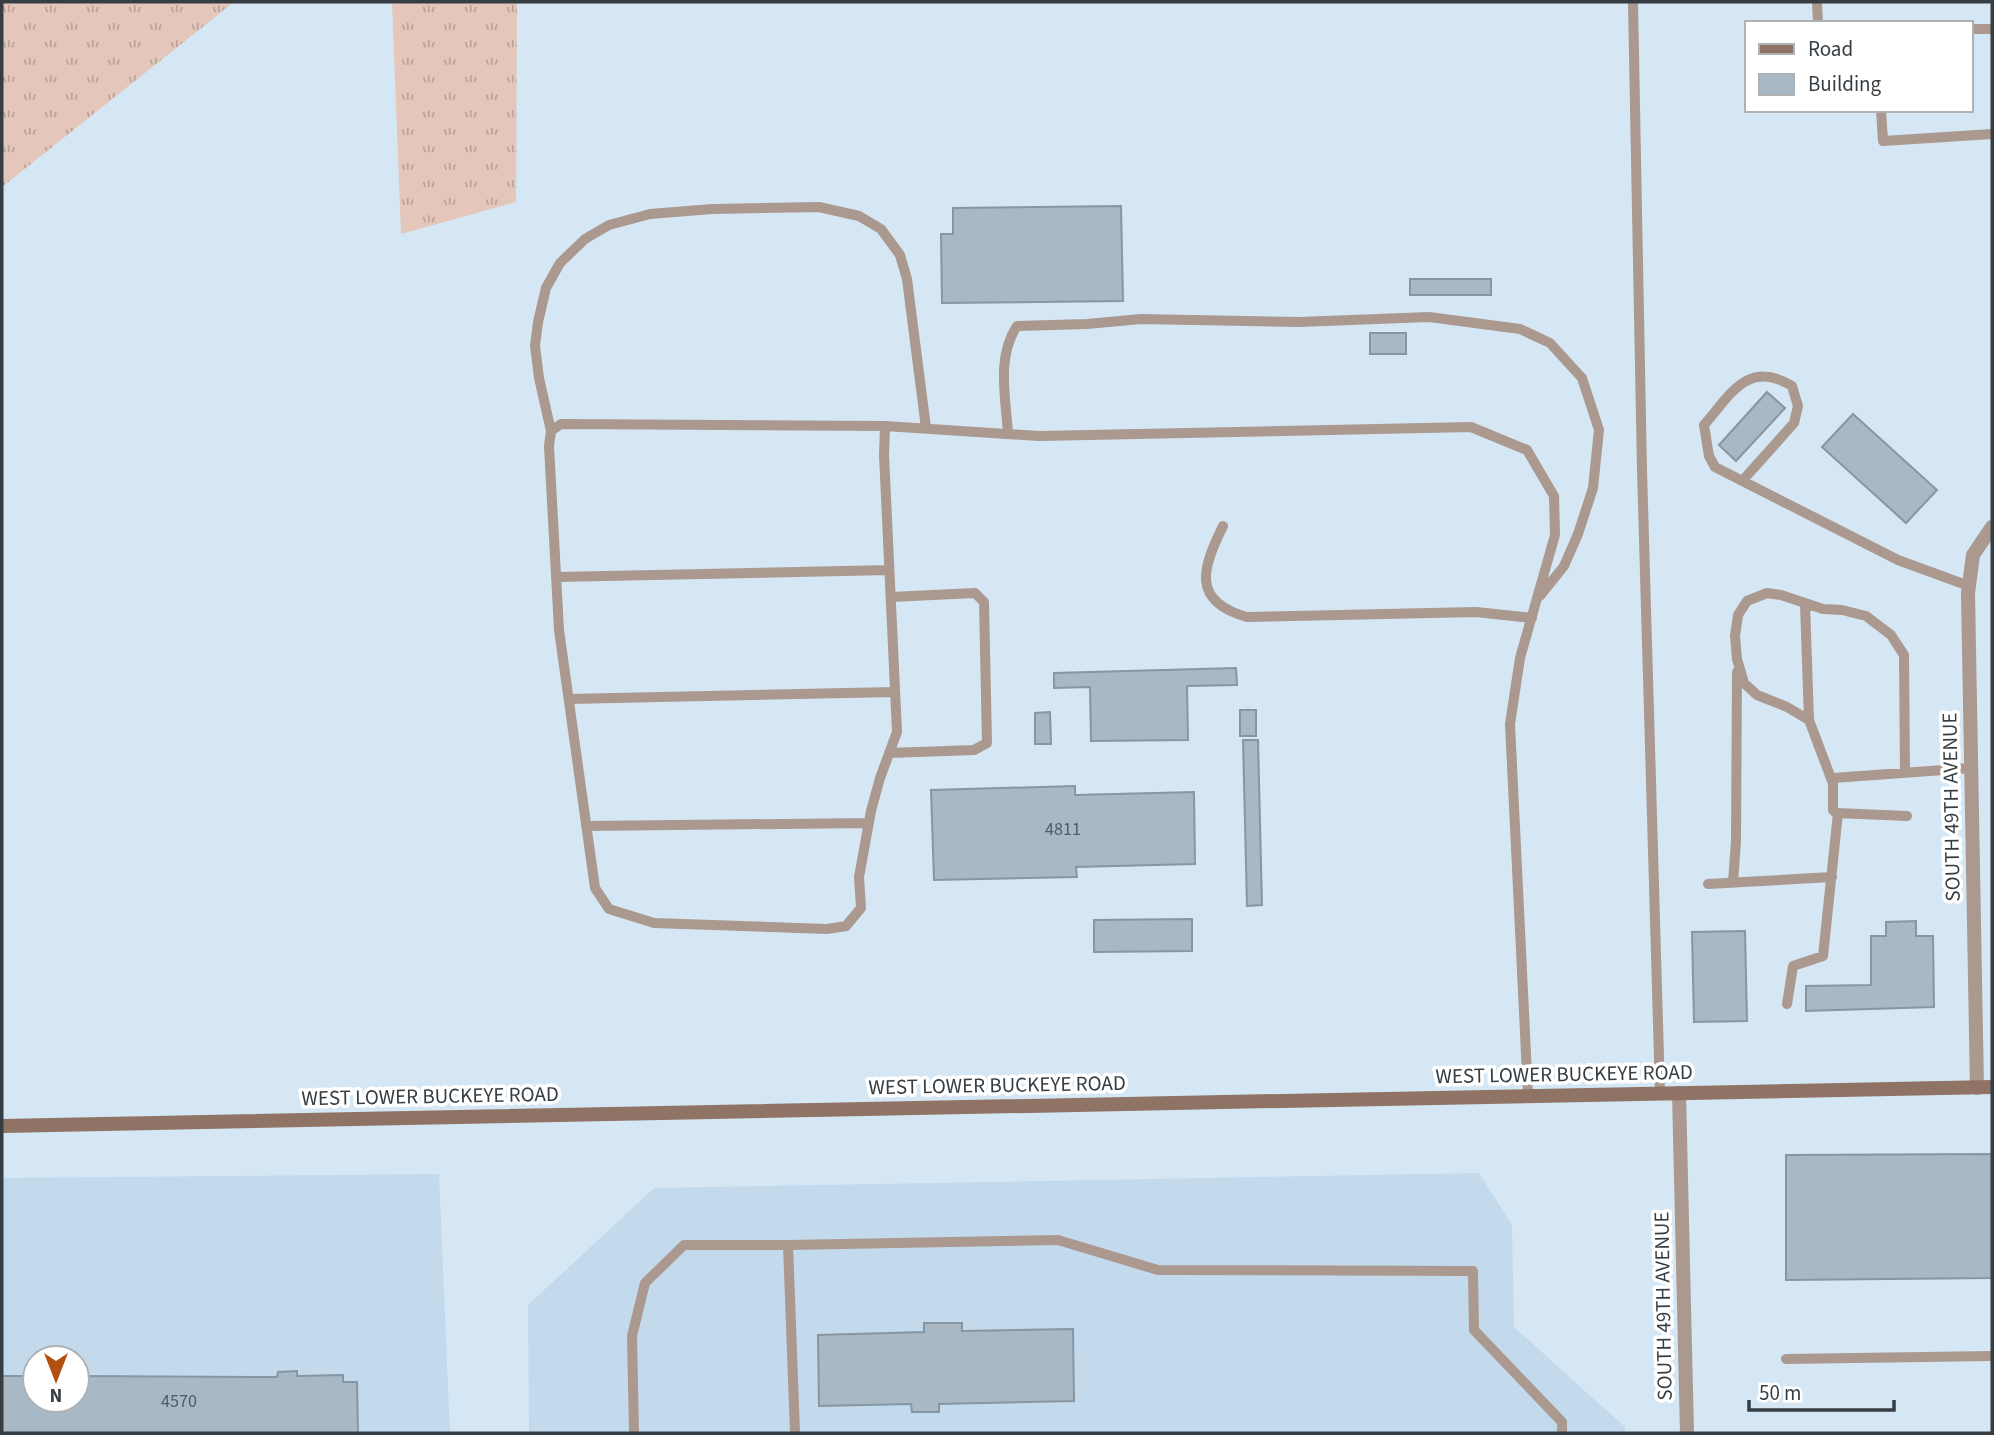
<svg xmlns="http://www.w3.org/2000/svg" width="1994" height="1435" viewBox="0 0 1994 1435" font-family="'Source Sans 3',sans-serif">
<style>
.built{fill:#c3daec;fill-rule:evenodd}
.grass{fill:url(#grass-tufts)}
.building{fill:#a8b8c5;stroke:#8696a2;stroke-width:2}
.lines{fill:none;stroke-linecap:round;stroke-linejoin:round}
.service{stroke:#ab988e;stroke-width:10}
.minor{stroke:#ab988e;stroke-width:14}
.secondary{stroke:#8f7365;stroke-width:14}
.labels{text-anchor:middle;stroke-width:7;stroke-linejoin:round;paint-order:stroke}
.number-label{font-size:18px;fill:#535c64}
.street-label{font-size:21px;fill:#373e43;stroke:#fff}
</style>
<defs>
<pattern id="grass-tufts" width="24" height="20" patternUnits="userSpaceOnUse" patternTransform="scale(1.75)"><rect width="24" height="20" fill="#e4c7ba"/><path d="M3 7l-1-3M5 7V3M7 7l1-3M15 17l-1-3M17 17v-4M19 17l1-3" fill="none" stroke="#baa399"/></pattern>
</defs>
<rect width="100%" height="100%" fill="#d5e7f4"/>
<!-- built -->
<path class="built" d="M1479,1173L1512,1225L1514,1327L1625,1427V1433H529L528,1305L654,1188Z
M439,1174L450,1433H2V1178ZM35,1358H77V1400H35Z"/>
<!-- grass -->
<path class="grass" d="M2,2H234L2,187Z
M392,2H517L516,202L401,234Z"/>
<!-- building -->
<path class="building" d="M1121,206L1123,301L942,303L941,234H953V208Z
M1410,279H1491V295H1410Z
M1370,333H1406V354H1370Z
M1767,392L1785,408L1736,461L1719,445Z
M1853,414L1937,490L1906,523L1822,447Z
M1236,668L1237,685L1187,686L1188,740L1091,741L1090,687L1054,688V673Z
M1240,710H1256V736H1240Z
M1050,712L1051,744H1035V713Z
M1243,740H1258L1262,905L1247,906Z
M1075,786V795L1194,792L1195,864L1076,867L1077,877L934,880L931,790Z
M1192,919V951L1094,952V920Z
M1916,921V936H1933L1934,1007L1806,1011V986L1871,985V936H1886V922Z
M1745,931L1747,1021L1694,1022L1692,932Z
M1992,1154V1278L1786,1280V1155Z
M924,1323H962V1331L1073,1329L1074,1401L939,1404V1412H912L911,1404L819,1406L818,1335L924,1332Z
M297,1371V1376L343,1375V1382H357L358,1433H2V1376H35V1400H77V1376L277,1377L278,1372Z"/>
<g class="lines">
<!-- service -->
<path class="service" d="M1633,2L1642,470L1660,1093
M1817,2L1818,23
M1971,29H1992
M1881,110L1883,141L1992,134
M885,426L561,424L551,431L549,446L559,630L595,888L609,909L654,923L827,929L846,926L861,908L859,877L871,811L880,778L897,732L884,455L885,426L1039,436L1471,427L1527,450L1554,496L1555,535L1520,658L1510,724L1528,1095
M551,431L539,378L535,346L538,322L546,288L560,263L585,239L609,225L650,214L712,209L819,207L859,216L881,229L900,255L907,279L926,428
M1008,434C1006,399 996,357 1017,326L1087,324L1141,319L1299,322L1429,317L1520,329L1550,343L1582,378L1599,430L1593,488L1578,534L1564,566L1540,596
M1743,480L1794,423L1798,406L1792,386C1748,359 1731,394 1704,425L1709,456L1715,467L1898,560L1969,586
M1223,526C1203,567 1190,601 1247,617L1476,612L1532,618
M557,577L889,570
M1805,604L1809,720
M569,699L895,692
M889,753L974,750L987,743L984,602L975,593L891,597
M1832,781L1809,720L1787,707L1757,695L1744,683L1737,659L1735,636L1738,615L1747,601L1767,593L1781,595L1823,609L1842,610L1866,616L1891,635L1904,655L1905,772
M1907,816L1836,813L1833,810V778L1971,768
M586,826L869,823
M1733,883L1736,841L1737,672
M1708,884L1832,877
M1787,1004L1793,966L1823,956L1838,813
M1786,1359L1992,1356
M634,1433L632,1336L645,1283L684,1245H788
M795,1433L788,1245L1058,1240L1158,1270L1473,1271L1474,1330L1562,1422V1433"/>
<!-- minor -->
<path class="minor" d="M1977,1088L1968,593L1973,555L1992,527
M1679,1093L1687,1433"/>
<!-- secondary -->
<path class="secondary" d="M2,1126L1992,1087"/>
</g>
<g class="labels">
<!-- number labels -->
<g class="number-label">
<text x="1063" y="835">4811</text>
<text x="179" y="1407">4570</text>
</g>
<!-- street labels -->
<g class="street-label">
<text transform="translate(1951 807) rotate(-91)" y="7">SOUTH 49TH AVENUE</text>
<text transform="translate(1564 1074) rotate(-1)" y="7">WEST LOWER BUCKEYE ROAD</text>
<text transform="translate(997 1085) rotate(-1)" y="7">WEST LOWER BUCKEYE ROAD</text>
<text transform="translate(430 1096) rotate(-1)" y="7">WEST LOWER BUCKEYE ROAD</text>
<text transform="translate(1663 1306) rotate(-91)" y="7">SOUTH 49TH AVENUE</text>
</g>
</g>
<!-- border -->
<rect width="1994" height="1435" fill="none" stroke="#373e43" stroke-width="7"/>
<!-- legend -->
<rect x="1745" y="21" width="228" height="91" fill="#ffffff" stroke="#afb2b4" stroke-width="2"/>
<rect x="1759" y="44" width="35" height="10" fill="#8f7365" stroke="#afb2b4" stroke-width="2"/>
<text x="1808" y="56" font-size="21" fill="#373e43">Road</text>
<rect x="1759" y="74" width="35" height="21" fill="#a8b8c5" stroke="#afb2b4" stroke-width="2"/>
<text x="1808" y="91" font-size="21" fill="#373e43">Building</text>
<!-- north arrow -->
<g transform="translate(56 1379) rotate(180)"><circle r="33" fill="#ffffff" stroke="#afb2b4" stroke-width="2"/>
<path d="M0-5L12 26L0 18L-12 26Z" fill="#b25012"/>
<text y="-10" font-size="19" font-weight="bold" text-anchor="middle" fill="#373e43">N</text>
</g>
<!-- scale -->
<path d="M1749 1400v10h145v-10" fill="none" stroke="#373e43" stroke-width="3.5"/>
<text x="1759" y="1400" font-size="21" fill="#373e43" stroke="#ffffff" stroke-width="5" paint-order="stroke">50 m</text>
</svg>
